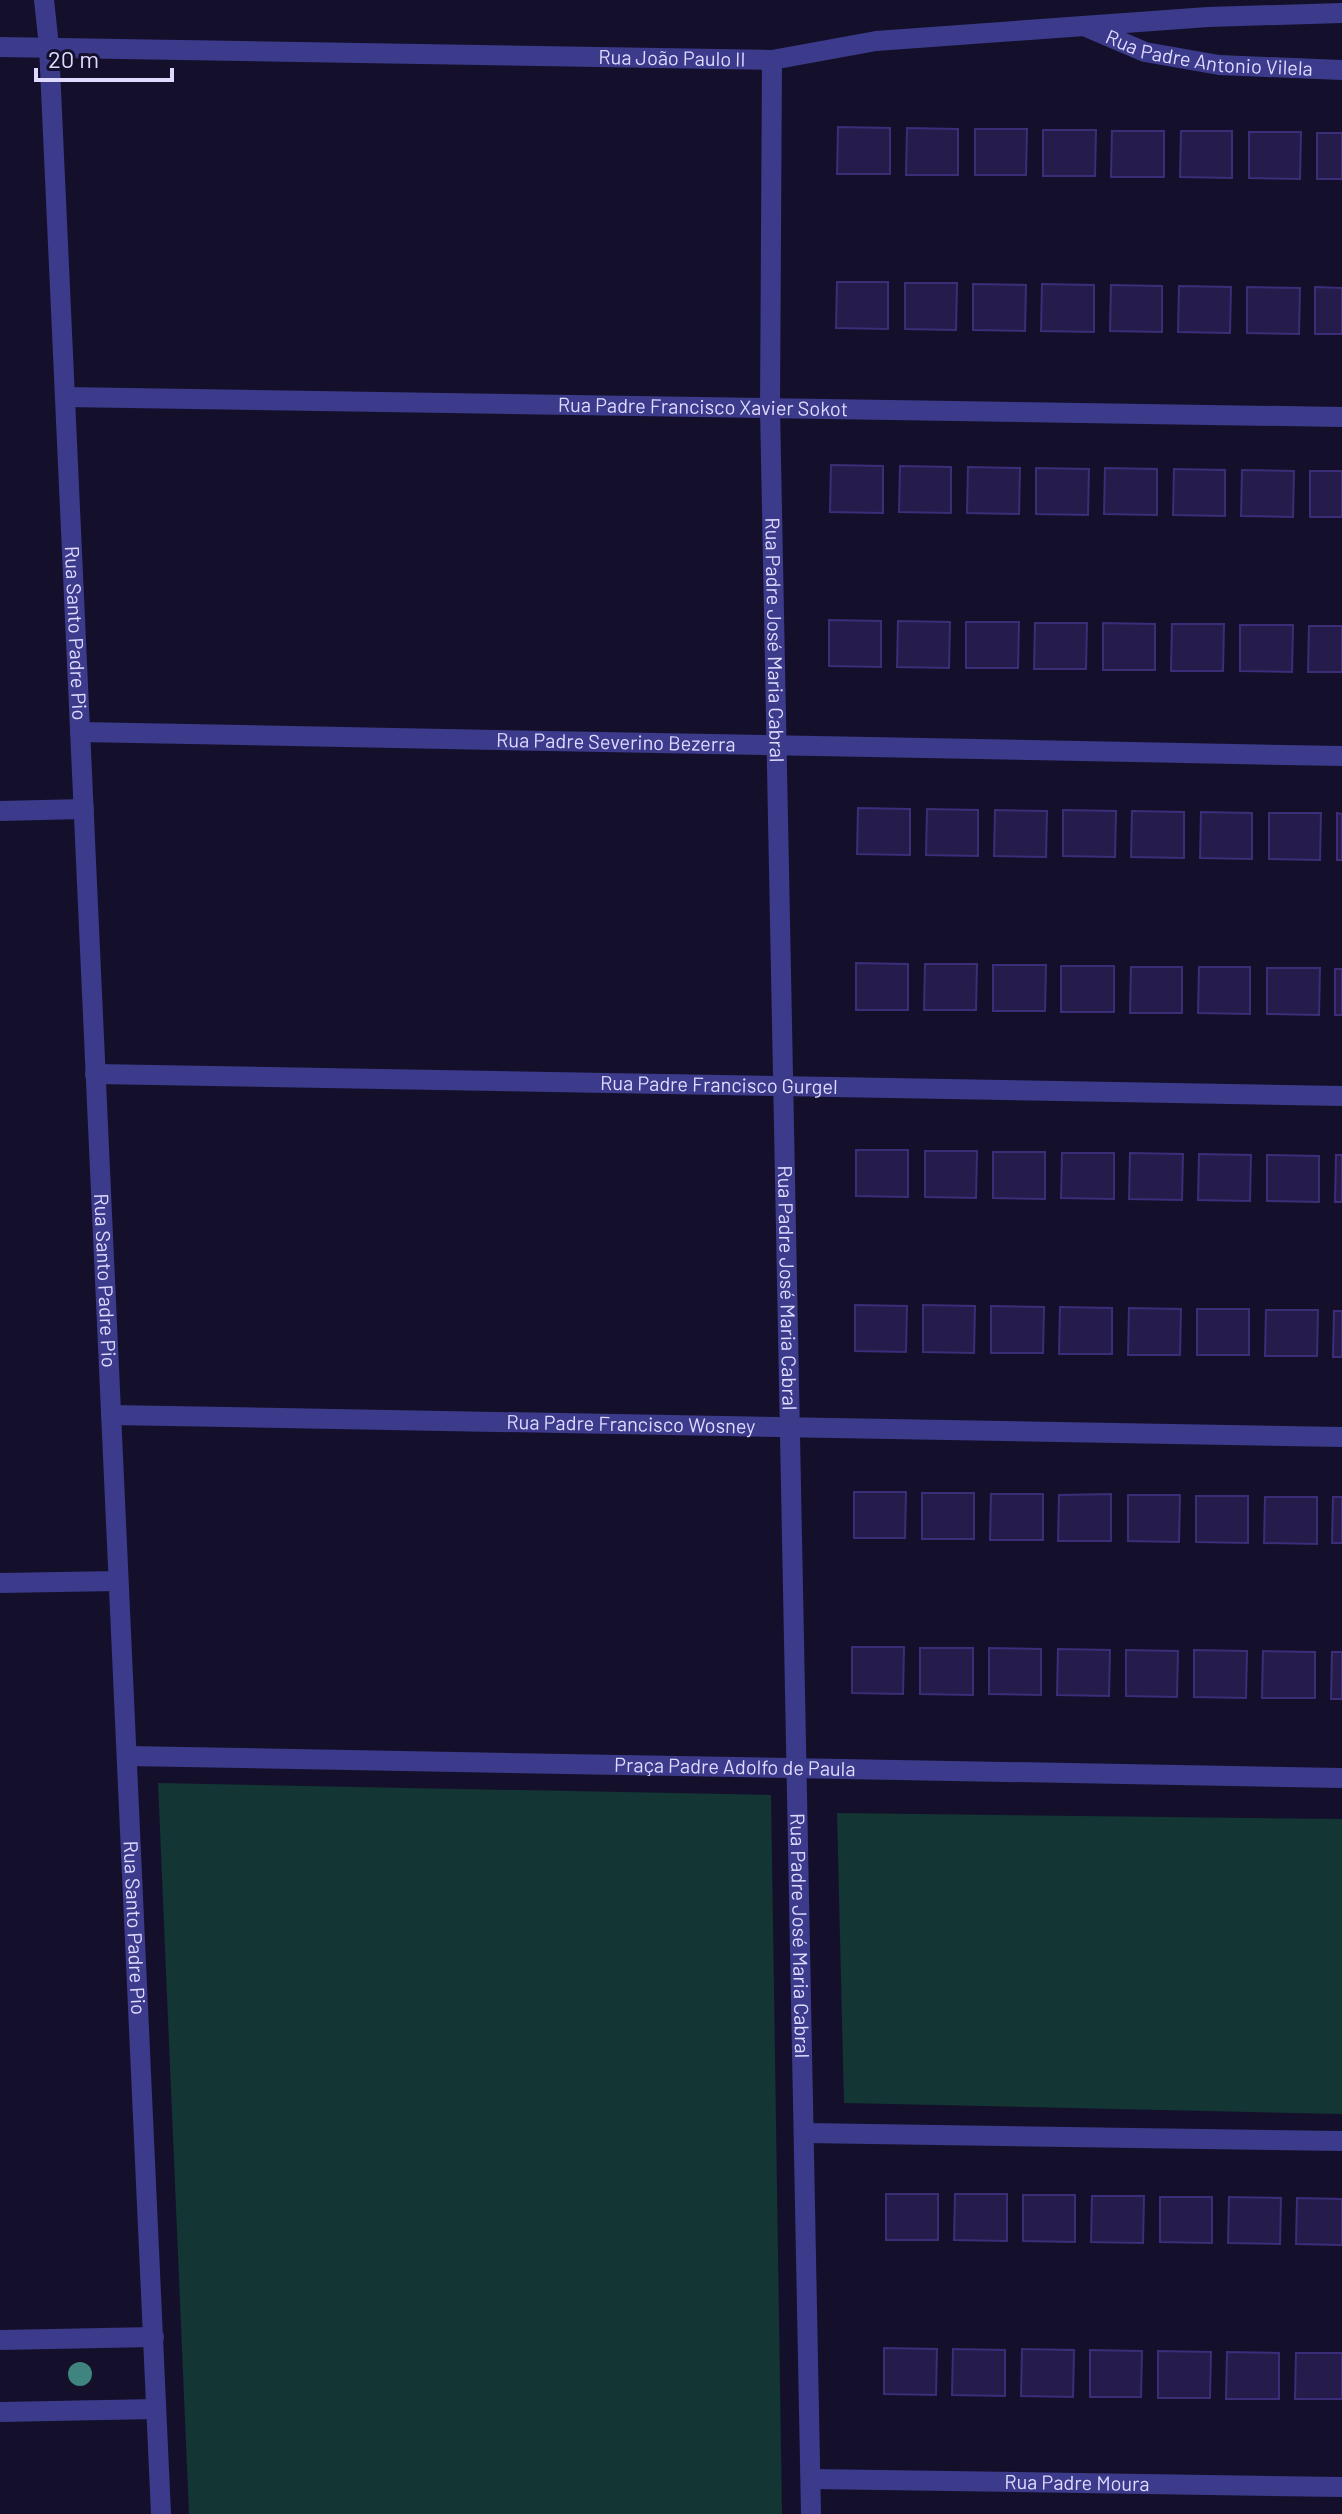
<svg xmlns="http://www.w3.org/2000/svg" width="1342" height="2514" viewBox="0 0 1342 2514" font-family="Barlow,sans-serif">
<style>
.green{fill:#133533}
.building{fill:#251c4c;stroke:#3b2d78;stroke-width:2}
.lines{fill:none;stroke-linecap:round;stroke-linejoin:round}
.minor{stroke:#3c3a8a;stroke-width:20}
.tree{fill:#3f847e}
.labels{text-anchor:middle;stroke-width:7;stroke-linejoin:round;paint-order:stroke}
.street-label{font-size:20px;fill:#dedaff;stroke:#14102b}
</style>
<rect width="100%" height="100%" fill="#14102b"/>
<!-- green -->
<path class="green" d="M158,1783L771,1795L782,2514H189Z
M837,1813L1342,1819V2114L844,2103Z"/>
<!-- building -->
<path class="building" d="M838,127L890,128V174H837Z
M907,128L958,129V175H906Z
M975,129H1027L1026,175H975Z
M1043,130H1096L1095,176H1043Z
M1112,131H1164V177H1111Z
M1181,131H1232V178L1180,177Z
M1249,132H1301L1300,179L1249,178Z
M1317,133H1342V179H1317Z
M837,282H888V329L836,328Z
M905,283H957L956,330L905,329Z
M973,284L1026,285L1025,331L973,330Z
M1042,284L1094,285V332L1041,331Z
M1111,285L1162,286V332L1110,331Z
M1179,286L1231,287L1230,333L1178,332Z
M1247,287L1300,288L1299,334L1247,333Z
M1315,287L1342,288V334H1315Z
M831,465L883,466V513L830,512Z
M900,466L951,467V513L899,512Z
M968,467L1020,468L1019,514L967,513Z
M1036,468L1089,469L1088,515L1036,514Z
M1105,468L1157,469V515L1104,514Z
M1174,469L1225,470V516L1173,515Z
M1242,470L1294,471L1293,517L1241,516Z
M1310,471H1342V517H1310Z
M829,620L881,621V667L829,666Z
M898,621L950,622L949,668L897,667Z
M966,622H1019L1018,668H966Z
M1035,623H1087L1086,669H1034Z
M1103,623L1155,624V670H1103Z
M1172,624H1224L1223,671H1171Z
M1240,625H1293L1292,672L1240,671Z
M1309,626H1342V672H1308Z
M858,808L910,809V855L857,854Z
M927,809L978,810V856L926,855Z
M995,810L1047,811L1046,857L994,856Z
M1063,810L1116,811L1115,857L1063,856Z
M1132,811L1184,812V858L1131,857Z
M1201,812L1252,813V859L1200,858Z
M1269,813H1321L1320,860L1269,859Z
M1337,813L1342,814V860H1337Z
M856,963L908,964V1010H856Z
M925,964H977L976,1010H924Z
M993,965H1046L1045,1011H993Z
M1061,966H1114V1012H1061Z
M1131,967H1182V1013H1130Z
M1199,967H1250V1014L1198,1013Z
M1267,968H1320L1319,1015L1267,1014Z
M1335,969H1342V1015H1335Z
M856,1150H908V1197L856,1196Z
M925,1151H977L976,1198L925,1197Z
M993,1152H1045V1199L993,1198Z
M1062,1153H1114V1199L1061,1198Z
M1130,1153L1183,1154L1182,1200L1129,1199Z
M1199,1154L1251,1155L1250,1201L1198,1200Z
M1267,1155L1319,1156V1202L1267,1201Z
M1336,1155H1342V1202H1335Z
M855,1305L907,1306L906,1352L855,1351Z
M923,1305L975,1306L974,1353L923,1352Z
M991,1306L1044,1307L1043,1353H991Z
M1060,1307L1112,1308V1354H1059Z
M1129,1308L1181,1309L1180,1355H1128Z
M1197,1309H1249V1355H1197Z
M1266,1310H1318L1317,1356H1265Z
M1334,1311H1342V1357H1333Z
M854,1492H906L905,1538H854Z
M922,1493H974V1539H922Z
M991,1494H1043V1540H990Z
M1111,1494V1541H1058L1059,1495Z
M1128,1495H1180L1179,1542L1128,1541Z
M1196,1496H1248V1543L1196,1542Z
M1265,1497H1317V1544L1264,1543Z
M1333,1497H1342V1543H1332Z
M852,1647H904L903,1694L852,1693Z
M920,1648H973V1695L920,1694Z
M989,1648L1041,1649V1695L989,1694Z
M1058,1649L1110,1650L1109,1696L1057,1695Z
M1126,1650L1178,1651L1177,1697L1126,1696Z
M1194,1650L1247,1651L1246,1698L1194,1697Z
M1263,1651L1315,1652V1698H1262Z
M1332,1652H1342V1699H1331Z
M886,2194H938V2240H886Z
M955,2194H1007V2241L954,2240Z
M1023,2195H1075V2242L1023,2241Z
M1092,2196H1144L1143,2243L1091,2242Z
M1160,2197H1212V2243L1160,2242Z
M1229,2197L1281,2198L1280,2244L1228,2243Z
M1297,2198L1342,2199V2245L1296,2244Z
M884,2348L937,2349L936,2395L884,2394Z
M953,2349L1005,2350V2396L952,2395Z
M1022,2349L1074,2350L1073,2397L1021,2396Z
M1090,2350L1142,2351L1141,2397H1090Z
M1158,2351L1211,2352L1210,2398H1158Z
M1227,2352L1279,2353V2399H1226Z
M1296,2353H1342V2399H1295Z"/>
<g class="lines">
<!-- minor -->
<g class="minor">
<path id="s1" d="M44,0L49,46L161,2514"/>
<path id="s2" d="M1084,26L1145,52L1219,65L1342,70"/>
<path id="s3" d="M0,47L772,60L876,41L1208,17L1342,13"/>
<path id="s4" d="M772,60L770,408L811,2514"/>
<path id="s5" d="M65,397L1342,417"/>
<path id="s6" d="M80,732L1342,756"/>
<path d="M0,811L84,809"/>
<path id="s7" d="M95,1074L1342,1096"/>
<path id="s8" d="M111,1415L1342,1437"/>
<path d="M0,1583L118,1581"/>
<path id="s9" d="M127,1756L1342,1778"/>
<path d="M805,2133L1342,2141"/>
<path d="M0,2340L154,2337"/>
<path d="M0,2412L156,2409"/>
<path id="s10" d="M811,2479L1342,2487"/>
</g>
</g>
<!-- trees -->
<circle class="tree" cx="80" cy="2374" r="12"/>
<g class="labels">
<!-- street labels -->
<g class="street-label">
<text dy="7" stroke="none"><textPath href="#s2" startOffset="130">Rua Padre Antonio Vilela</textPath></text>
<text dy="7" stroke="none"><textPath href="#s3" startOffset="672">Rua João Paulo II</textPath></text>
<text dy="7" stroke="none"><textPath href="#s5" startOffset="638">Rua Padre Francisco Xavier Sokot</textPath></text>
<text dy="7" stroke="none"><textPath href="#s1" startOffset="634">Rua Santo Padre Pio</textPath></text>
<text dy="7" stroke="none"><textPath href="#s4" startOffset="580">Rua Padre José Maria Cabral</textPath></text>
<text dy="7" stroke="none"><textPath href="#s6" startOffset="536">Rua Padre Severino Bezerra</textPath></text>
<text dy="7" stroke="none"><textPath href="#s7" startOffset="624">Rua Padre Francisco Gurgel</textPath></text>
<text dy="7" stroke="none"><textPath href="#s1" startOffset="1282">Rua Santo Padre Pio</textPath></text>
<text dy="7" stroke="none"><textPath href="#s4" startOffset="1228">Rua Padre José Maria Cabral</textPath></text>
<text dy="7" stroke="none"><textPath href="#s8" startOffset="520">Rua Padre Francisco Wosney</textPath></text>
<text dy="7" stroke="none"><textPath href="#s9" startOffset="608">Praça Padre Adolfo de Paula</textPath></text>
<text dy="7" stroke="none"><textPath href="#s1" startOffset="1930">Rua Santo Padre Pio</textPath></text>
<text dy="7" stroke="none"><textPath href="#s4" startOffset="1876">Rua Padre José Maria Cabral</textPath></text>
<text dy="7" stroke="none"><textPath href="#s10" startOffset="266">Rua Padre Moura</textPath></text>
</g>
</g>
<!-- scale -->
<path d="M36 68v12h136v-12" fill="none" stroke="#dedaff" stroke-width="4"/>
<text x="48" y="68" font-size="24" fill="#dedaff" stroke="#14102b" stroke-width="6" paint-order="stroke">20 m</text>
</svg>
